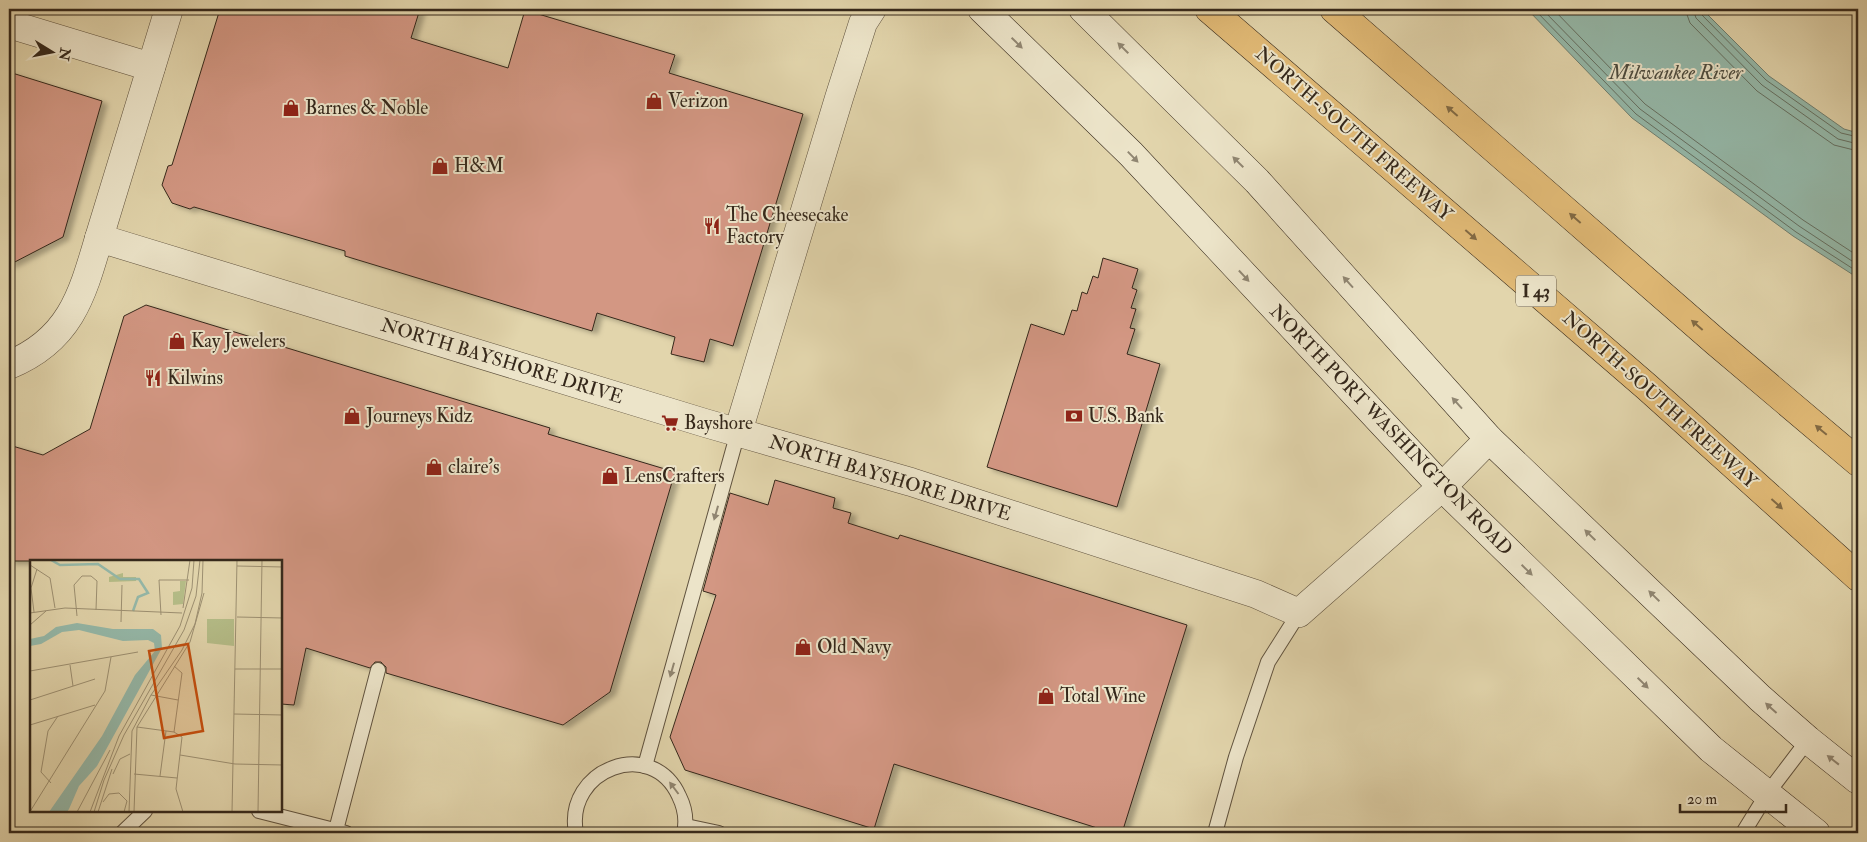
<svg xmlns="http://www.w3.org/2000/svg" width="1867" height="842" viewBox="0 0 1867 842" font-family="'IM FELL Double Pica',serif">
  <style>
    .water { fill: #95b9aa; stroke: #6f7f71 }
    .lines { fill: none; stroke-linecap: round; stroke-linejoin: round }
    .shore { stroke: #657062; stroke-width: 1 }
    .building { fill: #d39783; stroke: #35281b; filter: url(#shadow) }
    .service-casing { stroke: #60533f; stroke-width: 16 }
    .minor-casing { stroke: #60533f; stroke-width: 29 }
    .secondary-casing { stroke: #35281b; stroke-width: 29 }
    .motorway-casing { stroke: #35281b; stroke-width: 29 }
    .service { stroke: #ece4c9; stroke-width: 14 }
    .minor { stroke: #ece4c9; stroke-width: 28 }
    .secondary { stroke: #ece4c9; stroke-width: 28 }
    .motorway { stroke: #e1ba76; stroke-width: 28 }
    .oneway { fill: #908672 }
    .oneway2 { fill: #826a44 }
    .labels { text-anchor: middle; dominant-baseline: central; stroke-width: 4; stroke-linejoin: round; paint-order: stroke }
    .shield { fill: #ece4c9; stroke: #6c604f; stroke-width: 1 }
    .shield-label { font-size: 18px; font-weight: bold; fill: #35281b }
    .poi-label { font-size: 19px; fill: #35281b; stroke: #ece4c9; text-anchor: start }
    .street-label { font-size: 19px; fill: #35281b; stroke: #ece4c9 }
    .water-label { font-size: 20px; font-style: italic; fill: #4d4c3f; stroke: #ece4c9 }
    .inset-river { fill: none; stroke: #95b9aa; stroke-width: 2.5 }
    .inset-road { fill: none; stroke: #9d9072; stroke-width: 1 }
    .view { fill: #c44f0f; fill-opacity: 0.15; stroke: #c44f0f; stroke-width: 2.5 }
    .inset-edge { fill: none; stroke: #35281b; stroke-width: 2.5 }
  </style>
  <defs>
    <filter id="shadow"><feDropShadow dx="5.5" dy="3" stdDeviation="2.5" flood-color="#0004"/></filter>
  </defs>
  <rect width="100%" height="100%" fill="#e2d5ac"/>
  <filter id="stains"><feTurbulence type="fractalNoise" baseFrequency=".004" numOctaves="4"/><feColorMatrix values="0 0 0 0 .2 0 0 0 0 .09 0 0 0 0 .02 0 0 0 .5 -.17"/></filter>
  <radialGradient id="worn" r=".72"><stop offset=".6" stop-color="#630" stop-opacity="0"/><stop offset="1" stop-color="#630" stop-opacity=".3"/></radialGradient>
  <polygon class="water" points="1527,9 1702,9 1769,76 1844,129 1858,133 1858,278 1793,236 1632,118"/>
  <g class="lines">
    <g class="shore">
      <polyline points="1534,9 1636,114 1796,232 1858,272"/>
      <polyline points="1542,9 1640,109 1799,226 1858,265"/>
      <polyline points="1553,9 1645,104 1803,220 1858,256"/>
      <polyline points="1685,9 1690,23 1757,91 1834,145 1858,151"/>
      <polyline points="1693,9 1696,18 1762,85 1838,139 1858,144"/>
      <polyline points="1699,9 1701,14 1766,80 1841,133 1858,137"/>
    </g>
  </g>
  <g class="building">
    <polygon points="220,9 420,9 411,38 508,68 525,10 675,55 669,73 803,114 733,346 710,339 704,362 671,354 675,337 597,313 592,331 345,256 345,251 194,207 190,209 172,203 162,185 168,166 172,165"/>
    <polygon points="9,72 102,101 63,237 9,265"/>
    <polygon points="1103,258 1138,269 1132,288 1137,290 1131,308 1136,309 1130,328 1135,329 1127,354 1160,364 1117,507 987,467 1031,324 1064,335 1072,310 1077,311 1082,292 1087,294 1093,276 1098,278"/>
    <polygon points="146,305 550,428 548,434 675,472 610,692 563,725 386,673 386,667 381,662 375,662 370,668 306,648 294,705 281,704 281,561 9,561 9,445 43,455 90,429 124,316"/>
    <polygon points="775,480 835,498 833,508 851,513 848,523 898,539 900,535 1187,625 1122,833 1113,833 894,764 874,829 685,770 670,737 716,595 703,591 730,493 768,505"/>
  </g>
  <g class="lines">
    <g class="service-casing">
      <g id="service">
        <polyline points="645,766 738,432"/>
        <polyline points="259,811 346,833"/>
        <polyline points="686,826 719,833"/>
        <polyline points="336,830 378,670"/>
        <polyline points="122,833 145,811"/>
        <path d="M576 833C564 769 652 736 679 796 685 808 687 820 684 833"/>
        <polyline points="1215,833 1236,757 1268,662 1299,613"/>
        <polyline points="1743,833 1767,794 1808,740"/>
      </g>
    </g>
    <g class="minor-casing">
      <g id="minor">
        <polyline points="9,24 151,67"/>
        <polyline points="99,238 169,9"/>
        <path d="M9 365C70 340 82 296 99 238L705 423 911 482 1256 594 1299 613 1442 487 1489 439"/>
        <polyline points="738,432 839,98 863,23 872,9"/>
      </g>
    </g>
    <g class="secondary-casing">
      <g id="secondary">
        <polyline points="982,9 1131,154 1442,487 1711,749 1816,833"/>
        <polyline points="1083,9 1257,181 1489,439 1760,698 1808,740 1858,780"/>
      </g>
    </g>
    <g class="motorway-casing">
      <g id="motorway">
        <polyline points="1209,9 1647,387 1858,577"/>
        <polyline points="1334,9 1716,342 1858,462"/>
      </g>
    </g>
    <use href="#service" class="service"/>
    <use href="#minor" class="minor"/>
    <use href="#secondary" class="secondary"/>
    <use href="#motorway" class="motorway"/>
  </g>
  <defs><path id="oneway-solid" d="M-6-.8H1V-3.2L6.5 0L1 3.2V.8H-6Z" transform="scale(1.25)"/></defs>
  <g class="oneway">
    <use href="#oneway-solid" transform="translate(1017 43) rotate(44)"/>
    <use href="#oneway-solid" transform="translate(1123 48) rotate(-135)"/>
    <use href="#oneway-solid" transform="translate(1133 157) rotate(46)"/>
    <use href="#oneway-solid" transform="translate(1238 162) rotate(-135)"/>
    <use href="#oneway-solid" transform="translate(1244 276) rotate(47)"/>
    <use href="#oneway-solid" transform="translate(1348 282) rotate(-132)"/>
    <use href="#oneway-solid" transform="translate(1457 403) rotate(-132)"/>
    <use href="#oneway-solid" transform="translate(716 513) rotate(106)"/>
    <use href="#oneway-solid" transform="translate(1590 535) rotate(-136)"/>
    <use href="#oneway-solid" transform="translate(1527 570) rotate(44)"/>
    <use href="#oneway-solid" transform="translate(1654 596) rotate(-136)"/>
    <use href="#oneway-solid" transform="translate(672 670) rotate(106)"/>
    <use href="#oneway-solid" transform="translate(1643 683) rotate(44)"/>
    <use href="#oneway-solid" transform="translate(1771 708) rotate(-138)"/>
    <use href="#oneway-solid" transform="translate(1833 760) rotate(-142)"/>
    <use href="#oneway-solid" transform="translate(674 788) rotate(-127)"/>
  </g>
  <g class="oneway2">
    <use href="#oneway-solid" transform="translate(1452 111) rotate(-139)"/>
    <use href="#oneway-solid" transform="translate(1575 218) rotate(-139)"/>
    <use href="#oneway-solid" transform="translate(1471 235) rotate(41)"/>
    <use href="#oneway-solid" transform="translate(1697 325) rotate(-139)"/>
    <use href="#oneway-solid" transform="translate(1821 430) rotate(-140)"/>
    <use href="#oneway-solid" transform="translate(1777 504) rotate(42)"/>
  </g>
  <defs>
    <g id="shop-bare" transform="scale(1.35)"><path d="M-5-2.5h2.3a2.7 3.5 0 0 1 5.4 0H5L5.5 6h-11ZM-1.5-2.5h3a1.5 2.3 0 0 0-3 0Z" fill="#8f2418" stroke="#ece4c9" stroke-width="2.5" paint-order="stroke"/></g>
    <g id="restaurant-bare" transform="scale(1.35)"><path d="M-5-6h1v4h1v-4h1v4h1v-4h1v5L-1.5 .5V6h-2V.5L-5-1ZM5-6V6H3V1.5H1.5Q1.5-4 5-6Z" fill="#8f2418" stroke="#ece4c9" stroke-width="2.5" paint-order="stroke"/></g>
    <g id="bank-bare" transform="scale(1.35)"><path d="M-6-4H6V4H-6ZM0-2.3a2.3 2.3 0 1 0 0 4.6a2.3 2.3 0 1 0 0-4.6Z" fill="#8f2418" stroke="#ece4c9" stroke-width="2.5" paint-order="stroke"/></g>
    <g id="supermarket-bare" transform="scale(1.35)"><path d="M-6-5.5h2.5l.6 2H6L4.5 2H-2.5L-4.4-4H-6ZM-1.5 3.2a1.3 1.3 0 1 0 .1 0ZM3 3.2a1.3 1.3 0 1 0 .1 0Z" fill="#8f2418" stroke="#ece4c9" stroke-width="2.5" paint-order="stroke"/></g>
  </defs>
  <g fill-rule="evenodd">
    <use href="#shop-bare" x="654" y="101"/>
    <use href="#shop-bare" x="291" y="108"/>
    <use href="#shop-bare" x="440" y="166"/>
    <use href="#restaurant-bare" x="712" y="226"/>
    <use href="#shop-bare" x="177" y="341"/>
    <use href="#restaurant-bare" x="153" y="378"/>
    <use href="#shop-bare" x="352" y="416"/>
    <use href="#bank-bare" x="1074" y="416"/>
    <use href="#supermarket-bare" x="670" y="423"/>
    <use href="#shop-bare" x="434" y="467"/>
    <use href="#shop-bare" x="610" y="476"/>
    <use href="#shop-bare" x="803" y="647"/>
    <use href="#shop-bare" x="1046" y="696"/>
  </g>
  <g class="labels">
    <rect class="shield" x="1516" y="275.5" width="40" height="31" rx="4"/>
    <g class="shield-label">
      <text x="1536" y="291">I 43</text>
    </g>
    <g class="poi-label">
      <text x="668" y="101">Verizon</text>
      <text x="305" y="108">Barnes &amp; Noble</text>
      <text x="454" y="166">H&amp;M</text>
      <text x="726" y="215">The Cheesecake<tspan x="726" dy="22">Factory</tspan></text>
      <text x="191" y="341">Kay Jewelers</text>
      <text x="167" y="378">Kilwins</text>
      <text x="366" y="416">Journeys Kidz</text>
      <text x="1088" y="416">U.S. Bank</text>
      <text x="684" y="423">Bayshore</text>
      <text x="448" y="467">claire's</text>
      <text x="624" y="476">LensCrafters</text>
      <text x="817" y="647">Old Navy</text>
      <text x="1060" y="696">Total Wine</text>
    </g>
    <g class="street-label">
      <text transform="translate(1354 134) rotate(41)">NORTH-SOUTH FREEWAY</text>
      <text transform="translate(502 361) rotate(17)">NORTH BAYSHORE DRIVE</text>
      <text transform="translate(1660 400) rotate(42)">NORTH-SOUTH FREEWAY</text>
      <text transform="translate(1391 430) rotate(46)">NORTH PORT WASHINGTON ROAD</text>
      <text transform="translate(890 478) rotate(17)">NORTH BAYSHORE DRIVE</text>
    </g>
    <g class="water-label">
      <text x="1676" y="72">Milwaukee River</text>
    </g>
  </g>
  <g transform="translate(30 560)">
    <rect width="252" height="252" fill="#e2d5ac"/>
    <path d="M93 13V17H106V21L79 22V17ZM150 21H156L153 44 143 45V32L150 31ZM177 59H204V86L177 83Z" fill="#b5bd88"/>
    <path d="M47 63 83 69H123L131 75 132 88 67 206 49 226 39 249 37 252H19L72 176 105 115 125 91 124 83 118 80 93 81 49 70 32 72 11 84 0 86V79L14 76 26 67Z" fill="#95b9aa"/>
    <path class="inset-river" d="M21 0 30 5 68 4 90 19H109L118 33 108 37 103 51"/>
    <path class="inset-road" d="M0 5 20 18 25 48M207 6 253 7M153 48 160 0M4 52 1 28 7 9M0 53 35 48 152 53M131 55 129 20H159M47 56 44 25 52 16H61L67 21 66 50M207 57 253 58M91 62 92 25M0 65 16 51M40 105 43 126M144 106 152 113 144 172 152 177 146 229 153 252M205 109H253M0 111 108 92M121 135 148 140M0 140 65 119M204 154 253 155M0 165 65 145M107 167 144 172M150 195 205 204 253 205M83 214 90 199 100 194M104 214 147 218M130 216 136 171M21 223 11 212 18 171 28 156M73 242 79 234 89 233 97 241 94 252M1 250 75 131 81 97M47 252 80 190M60 252 89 176 150 66 162 28 164 0M64 252 74 220 94 175 154 70 166 36 170 0M68 252 82 209M99 252 102 171 121 135 152 90 165 64 172 33 173 0M104 252 107 167 160 82 174 33M202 252 207 0M228 252 232 0"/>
    <path class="view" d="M158 84 173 171 134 178 119 91Z"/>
    <rect width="252" height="252" class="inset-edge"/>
  </g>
  <rect width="1867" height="842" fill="none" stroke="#e2d5ac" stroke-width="30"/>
  <rect x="10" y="10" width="1847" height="822" fill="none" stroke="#35281b" stroke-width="2.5"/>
  <rect x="15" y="15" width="1837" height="812" fill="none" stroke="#35281b"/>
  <g transform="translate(52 52) rotate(100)" stroke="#ece4c9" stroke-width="4" paint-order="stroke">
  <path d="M0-4L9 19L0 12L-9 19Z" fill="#35281b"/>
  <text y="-8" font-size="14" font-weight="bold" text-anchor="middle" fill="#35281b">N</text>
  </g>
  <path d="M1680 804v8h106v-8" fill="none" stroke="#35281b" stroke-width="2.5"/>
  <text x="1687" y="804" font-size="15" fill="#35281b" stroke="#ece4c9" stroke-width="4" paint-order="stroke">20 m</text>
  <rect width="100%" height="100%" filter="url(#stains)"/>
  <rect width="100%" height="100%" fill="url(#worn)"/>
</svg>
